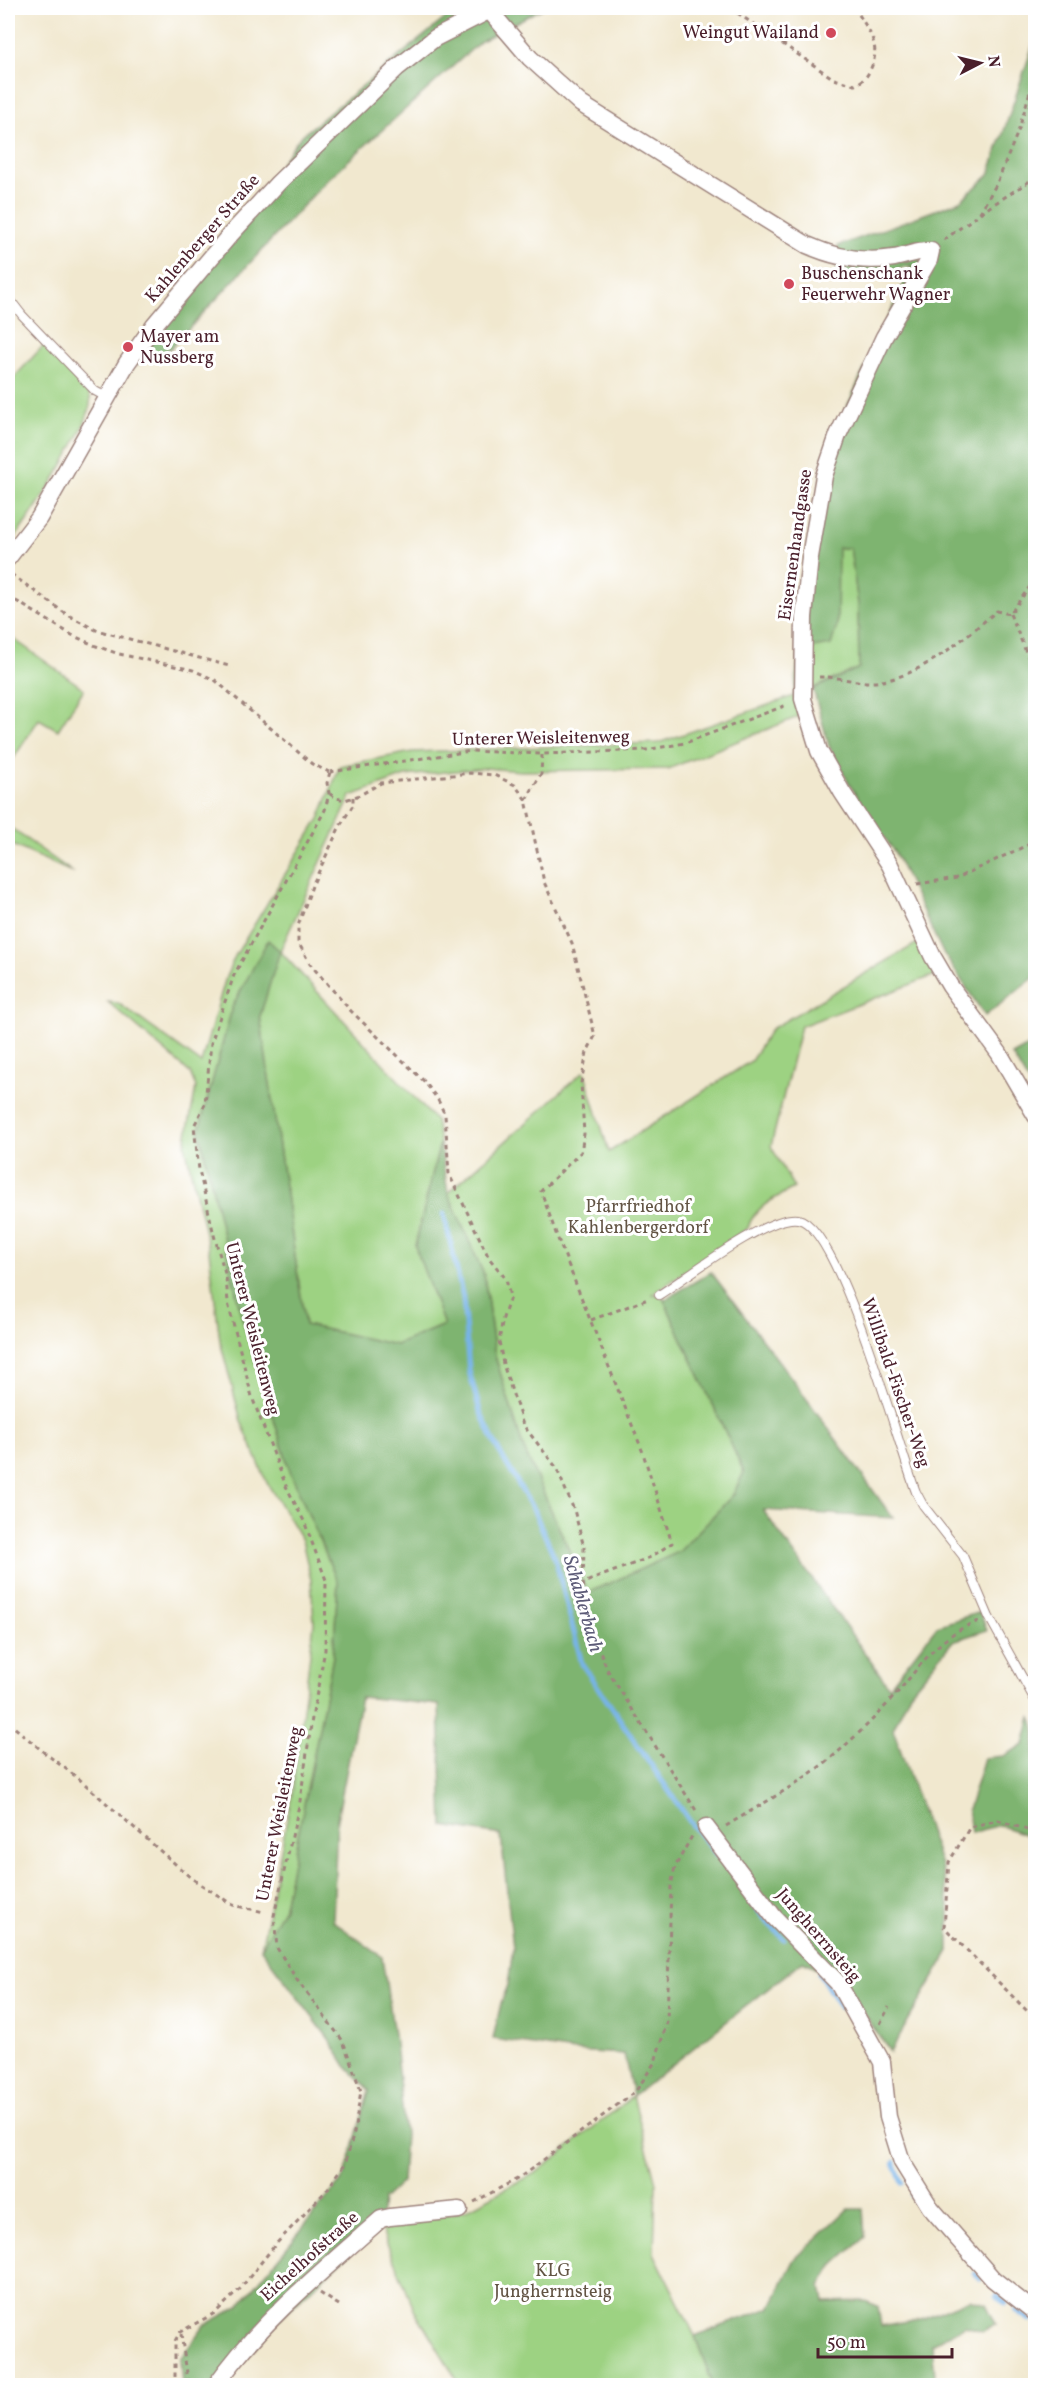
<svg xmlns="http://www.w3.org/2000/svg" width="1043" height="2393" viewBox="0 0 1043 2393" font-family="Vollkorn,serif">
  <style>
    .green { fill: #9dd282; stroke: #747856; stroke-width: 1.5 }
    .forest { fill: #7eb470; stroke: #646a4e; stroke-width: 1.5 }
    .lines { fill: none; stroke-linecap: round; stroke-linejoin: round }
    .stream { stroke: #77b4e9; stroke-width: 5 }
    .service-casing { stroke: #9e847d; stroke-width: 10 }
    .minor-casing { stroke: #9e847d; stroke-width: 19 }
    .path { stroke: #9e847d; stroke-width: 3; stroke-dasharray: 4.5 4.5; stroke-linecap: butt }
    .service { stroke: #fff; stroke-width: 8 }
    .minor { stroke: #fff; stroke-width: 16 }
    .poi-dot { fill: #d1495b; stroke: #fff; stroke-width: 2 }
    .labels { text-anchor: middle; dominant-baseline: central; stroke-width: 6; stroke-linejoin: round; paint-order: stroke }
    .poi-label { font-size: 18px; fill: #4a1f2b; stroke: #fff; text-anchor: start }
    .street-label { font-size: 18px; fill: #4a1f2b; stroke: #fff }
    .park-label { font-size: 18px; fill: #635545; stroke: #fff }
    .water-label { font-size: 20px; font-style: italic; fill: #5c5b77; stroke: #fff }
  </style>
  <rect width="100%" height="100%" fill="#fff"/>
  <filter id="ink" filterUnits="userSpaceOnUse"><feTurbulence type="fractalNoise" baseFrequency=".0167" numOctaves="2"/><feDisplacementMap in="SourceGraphic" scale="12" xChannelSelector="R" yChannelSelector="G"/><feConvolveMatrix kernelMatrix="1 2 1 2 8 2 1 2 1" color-interpolation-filters="sRGB"/></filter>
  <filter id="wash" filterUnits="userSpaceOnUse"><feTurbulence type="fractalNoise" baseFrequency=".008" numOctaves="4" result="noise"/><feDisplacementMap in="SourceGraphic" scale="24" xChannelSelector="R" yChannelSelector="G"/><feGaussianBlur stdDeviation="1.35" result="paint"/><feColorMatrix in="noise" values="0 0 0 0 0 0 0 0 0 0 0 0 0 0 0 0 0 1.4 0 .05"/><feComposite in="paint" operator="in"/></filter>
  <g filter="url(#wash)">
    <rect width="100%" height="100%" fill="#f1e8cf"/>
    <g class="green">
      <path d="M44 345C56 357 85 380 90 396 97 421 26 524 8 547V384Z"/>
      <polygon points="838,548 851,548 858,604 859,668 795,696 798,717 668,769 521,771 486,768 405,776 351,796 280,951 436,1121 440,1143 415,1246 444,1325 396,1345 305,1325 260,1016 279,952 233,1005 199,1130 241,1314 290,1471 338,1583 333,1657 284,1907 261,1949 292,1795 314,1623 311,1580 302,1540 267,1483 241,1421 220,1341 209,1251 185,1145 196,1087 190,1073 108,1002 118,1003 201,1063 226,977 235,956 319,819 340,766 412,752 658,743 794,696 799,650"/>
      <polygon points="8,635 84,689 58,730 39,719 8,767"/>
      <polygon points="8,826 74,873 8,843"/>
      <path d="M919 942 938 974 801 1026 771 1146 794 1188C776 1197 753 1208 748 1228L653 1294 659 1295 664 1300 744 1472 733 1495 679 1552 588 1593 523 1447 495 1356 484 1275 448 1193 584 1071 609 1152 751 1061 771 1029Z"/>
      <polygon points="633,2096 656,2183 654,2253 695,2336 713,2385 460,2385 415,2311 380,2226 464,2211 537,2172"/>
    </g>
    <g class="forest">
      <polygon points="458,8 543,8 481,41 328,179 171,348 136,365 300,137"/>
      <polygon points="1035,39 1035,977 985,1016 942,951 895,853 851,787 829,746 813,689 859,668 858,604 850,548 838,548 837,626 831,645 799,650 824,457 912,265 867,278 837,271 838,246 960,201 989,175"/>
      <polygon points="268,940 280,951 260,1016 305,1325 396,1345 444,1325 415,1246 440,1143 448,1193 484,1275 495,1356 523,1447 588,1593 679,1552 733,1495 744,1472 664,1300 711,1272 796,1384 893,1518 763,1510 889,1687 937,1626 980,1612 987,1630 953,1641 910,1693 893,1729 941,1865 949,1906 949,1951 890,2052 843,1982 803,1961 633,2096 624,2054 574,2051 493,2039 501,2003 508,1985 513,1948 501,1835 443,1826 439,1705 361,1697 337,1819 333,1921 382,1957 394,2034 405,2134 402,2182 383,2200 380,2226 282,2316 224,2385 182,2385 180,2359 205,2325 239,2306 345,2176 369,2090 346,2066 329,2039 261,1949 284,1907 333,1657 338,1583 290,1471 241,1314 199,1130 233,1005"/>
      <polygon points="1035,1042 1035,1094 1012,1055"/>
      <path d="M1031 1717C1042 1736 1029 1757 1036 1770L1035 1838 999 1825 971 1833 968 1810 984 1758 1003 1756 1024 1745Z"/>
      <polygon points="848,2209 863,2209 865,2237 833,2266 821,2286 824,2302 865,2301 878,2306 881,2326 924,2318 970,2299 986,2304 996,2324 983,2331 965,2326 932,2344 935,2375 921,2385 713,2385 695,2336 770,2308 795,2259"/>
    </g>
    <g class="lines">
      <g class="stream">
        <polyline points="444,1214 463,1298 469,1371 480,1411 495,1444 534,1511 555,1558 582,1664 693,1826 717,1855"/>
        <polyline points="752,1901 765,1920 784,1939"/>
        <polyline points="819,1973 840,2007"/>
        <polyline points="894,2162 902,2183"/>
        <polyline points="912,2195 920,2205"/>
        <polyline points="975,2274 979,2279"/>
        <polyline points="997,2296 1006,2303"/>
        <polyline points="1016,2311 1030,2320"/>
      </g>
    </g>
  </g>
  <g filter="url(#ink)">
    <g class="lines">
      <g class="service-casing">
        <g id="service">
          <polyline points="8,297 22,315 95,391 106,397"/>
          <path d="M659 1295C687 1277 768 1214 798 1219 840 1226 899 1449 916 1492L923 1505 963 1556 989 1617 1036 1702"/>
        </g>
      </g>
      <g class="minor-casing">
        <g id="minor">
          <path d="M489 10 530 58 581 104 807 245C836 258 863 263 894 258 907 256 917 250 931 251L929 260 884 337 838 435 824 476 810 557 804 617 803 699 819 751 842 792 890 865 933 957 950 986 999 1053 1036 1116"/>
          <polyline points="8,558 39,518 127,363 154,325 230,235 278,183 397,68 435,38 494,8"/>
          <polyline points="706,1827 774,1917 838,1983 882,2062 888,2117 902,2162 930,2207 993,2279 1036,2313"/>
          <path d="M215 2386C262 2320 321 2272 381 2219L390 2217 459 2210"/>
        </g>
      </g>
      <g class="path">
        <path d="M730 8 834 79 855 85C864 80 867 77 871 68 882 44 867 29 855 8"/>
        <polyline points="980,213 1036,177"/>
        <polyline points="944,240 979,214 997,183 1019,129 1036,71"/>
        <polyline points="11,574 66,614 96,630 229,666"/>
        <polyline points="8,596 72,635 96,646 119,654 193,670 215,680 312,764 329,772"/>
        <polyline points="1010,614 1029,659"/>
        <path d="M819 677C837 676 856 683 874 682 921 678 962 639 997 611L1010 614 1036 578"/>
        <polyline points="330,772 471,751 542,754 646,750 685,743 787,705"/>
        <polyline points="330,794 336,798 345,800 360,795 381,783 471,773 494,775 515,785 526,800 544,882 572,943 595,1036 587,1052 581,1083 584,1134 581,1152 541,1191 558,1239 642,1450 672,1543 651,1557 583,1583"/>
        <polyline points="353,797 353,805 340,826 312,886 298,926 298,942 310,964 351,1011 425,1082 438,1100 445,1115 449,1174 489,1258 506,1279 510,1297 503,1318 499,1341 503,1364 523,1425 556,1467 574,1510 584,1547 583,1583 591,1629 608,1671 697,1812"/>
        <polyline points="526,800 541,774 542,755"/>
        <polyline points="917,884 957,878 1036,841"/>
        <polyline points="591,1320 648,1299"/>
        <polyline points="8,1722 46,1754 78,1778 191,1878 233,1905 264,1912"/>
        <polyline points="1036,1778 1030,1781 1028,1790 1036,1797"/>
        <path d="M726 1826C768 1800 814 1776 850 1741 867 1726 883 1709 898 1692 923 1662 941 1634 979 1621"/>
        <polyline points="1036,1833 998,1820 970,1827 949,1862 944,1927 1036,2020"/>
        <polyline points="880,2024 889,2007"/>
        <polyline points="474,2202 519,2178 636,2091 655,2062 667,2022 671,1886 675,1867 692,1836"/>
        <polyline points="320,2293 342,2307"/>
        <polyline points="181,2334 189,2386"/>
        <polyline points="175,2386 175,2341 180,2332 215,2313 240,2289 275,2245 327,2190 345,2164 354,2133 361,2091 343,2041 297,1980 277,1948 274,1916 300,1801 312,1718 325,1650 326,1580 304,1521 286,1486 252,1397 228,1303 226,1277 214,1235 199,1170 194,1126 205,1104 211,1043 234,975 325,810 329,793 327,783 330,772"/>
      </g>
      <use href="#service" class="service"/>
      <use href="#minor" class="minor"/>
    </g>
  </g>
  <g class="poi-dot">
    <circle cx="831" cy="33" r="6"/>
    <circle cx="789" cy="284" r="6"/>
    <circle cx="128" cy="347" r="6"/>
  </g>
  <g class="labels">
    <g class="poi-label">
      <text x="819" y="33" text-anchor="end">Weingut Wailand</text>
      <text x="801" y="274">Buschenschank<tspan x="801" dy="21">Feuerwehr Wagner</tspan></text>
      <text x="140" y="337">Mayer am<tspan x="140" dy="21">Nussberg</tspan></text>
    </g>
    <g class="street-label">
      <text transform="translate(203 239) rotate(-49)">Kahlenberger Straße</text>
      <text transform="translate(796 545) rotate(-82)">Eisernenhandgasse</text>
      <text transform="translate(541 739) rotate(-1)">Unterer Weisleitenweg</text>
      <text transform="translate(252 1329) rotate(76)">Unterer Weisleitenweg</text>
      <text transform="translate(895 1383) rotate(71)">Willibald-Fischer-Weg</text>
      <text transform="translate(280 1814) rotate(-79)">Unterer Weisleitenweg</text>
      <text transform="translate(818 1936) rotate(49)">Jungherrnsteig</text>
      <text transform="translate(310 2257) rotate(-42)">Eichelhofstraße</text>
    </g>
    <g class="park-label">
      <text x="638" y="1207">Pfarrfriedhof<tspan x="638" dy="21">Kahlenbergerdorf</tspan></text>
      <text x="553" y="2271">KLG<tspan x="553" dy="21">Jungherrnsteig</tspan></text>
    </g>
    <g class="water-label">
      <text transform="translate(582 1604) rotate(74)">Schablerbach</text>
    </g>
  </g>
  <rect width="1043" height="2393" fill="none" stroke="#fff" stroke-width="30"/>
  <g transform="translate(980 63) rotate(83)" stroke="#ffffff" stroke-width="4.5" paint-order="stroke">
  <path d="M0-4.5L10 22L0 15L-10 22Z" fill="#4a1f2b"/>
  <text y="-9" font-size="16" font-weight="bold" text-anchor="middle" fill="#4a1f2b">N</text>
  </g>
  <path d="M818 2348v9h134v-9" fill="none" stroke="#4a1f2b" stroke-width="3"/>
  <text x="827" y="2348" font-size="18" fill="#4a1f2b" stroke="#ffffff" stroke-width="4.5" paint-order="stroke">50 m</text>
</svg>
